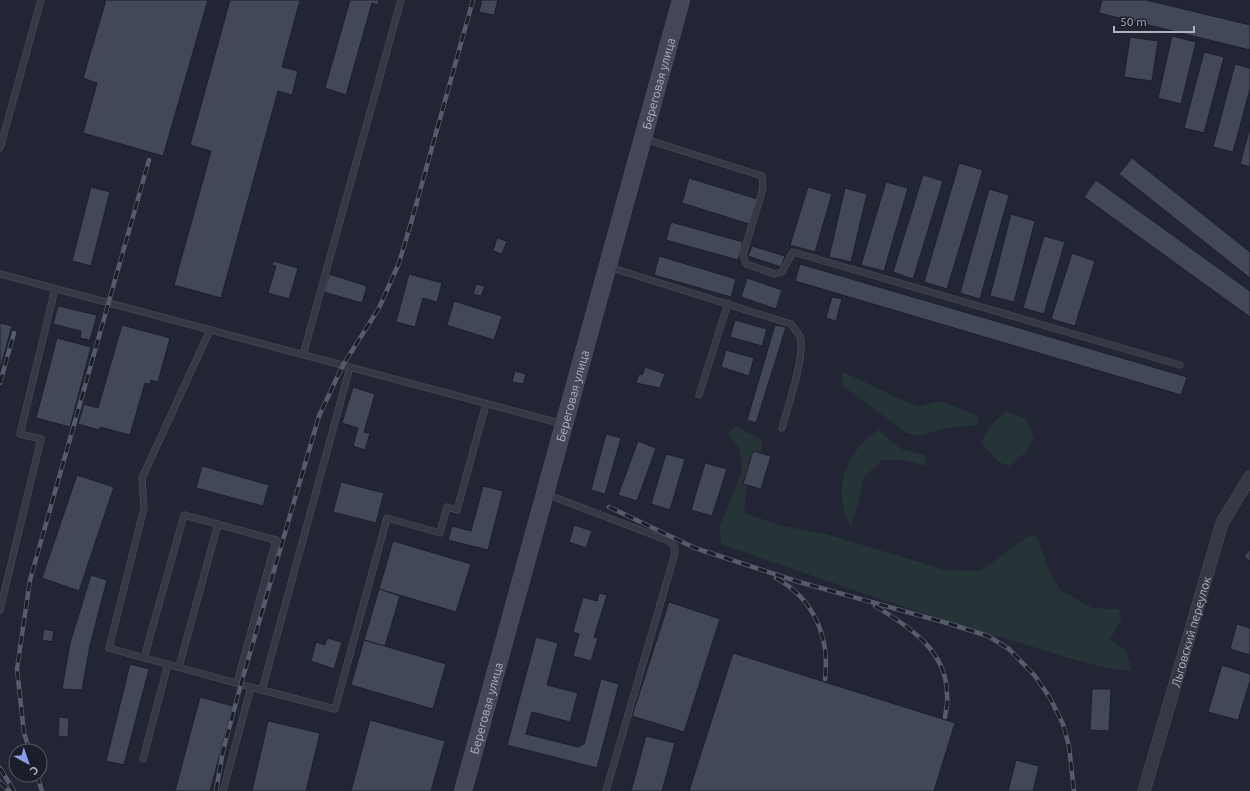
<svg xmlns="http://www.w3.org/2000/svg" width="1250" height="791" viewBox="0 0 1250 791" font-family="Ubuntu,sans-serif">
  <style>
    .green { fill: #263438 }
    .building { fill: #434859; stroke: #1c202b }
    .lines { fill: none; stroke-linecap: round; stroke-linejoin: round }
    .lane-casing { stroke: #4f5360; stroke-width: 7 }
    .street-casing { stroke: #4f5360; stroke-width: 13 }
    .secondary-casing { stroke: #4f5360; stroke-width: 18 }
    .lane { stroke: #353845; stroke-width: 6 }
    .street { stroke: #353845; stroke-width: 12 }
    .secondary { stroke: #434757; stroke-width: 17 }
    .rail-casing { stroke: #575b6c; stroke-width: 4.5 }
    .rail { stroke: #1a1e29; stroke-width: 3; stroke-dasharray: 9; stroke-linecap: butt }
    .labels { text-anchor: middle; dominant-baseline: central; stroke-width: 4; stroke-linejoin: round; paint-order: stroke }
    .street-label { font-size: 12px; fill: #afb3c2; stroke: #1a1e29 }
  </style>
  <rect width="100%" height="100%" fill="#222634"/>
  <g class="green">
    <polygon points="843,372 917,407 940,401 979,416 977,425 946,428 918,436 906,433 843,386"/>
    <polygon points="1006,411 1026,419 1034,438 1025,453 1009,466 999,462 981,443 989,428"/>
    <path d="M735 426 762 440 761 452 748 476 744 513 782 526 826 534 945 570 980 571 1032 534 1038 539 1049 571 1060 590 1092 608 1119 609 1121 620 1110 639 1126 651 1132 671C1096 669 1052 652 1017 642 917 613 819 578 721 544L720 526 742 471 740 449 728 434Z"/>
    <path d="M878 430 901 449 925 455V466L904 460H882L863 478 859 501 851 527C836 500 840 471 859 447 864 441 872 435 878 430Z"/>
  </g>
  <g class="building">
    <polygon points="106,0 208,0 163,156 83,133 97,83 83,78"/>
    <polygon points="230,0 300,0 282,67 298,71 292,95 278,91 221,298 174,285 211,151 190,145"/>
    <polygon points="350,0 379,0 378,5 372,3 346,95 325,88"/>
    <polygon points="482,0 498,0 494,15 479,12"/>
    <polygon points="1102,0 1146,0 1250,25 1250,50 1099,13"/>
    <polygon points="1172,36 1196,42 1181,104 1158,98"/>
    <polygon points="1130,37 1158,41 1152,81 1124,77"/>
    <polygon points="1204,52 1224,57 1204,133 1184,128"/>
    <polygon points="1235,64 1250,68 1250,89 1233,152 1213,147"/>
    <polygon points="1250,127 1250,167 1240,164"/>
    <polygon points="1132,158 1250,252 1250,278 1119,174"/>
    <polygon points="959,163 983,170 947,289 924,282"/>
    <polygon points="923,175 943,181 913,279 893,272"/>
    <polygon points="689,178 757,199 749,224 682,203"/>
    <polygon points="1096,180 1250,291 1250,317 1084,197"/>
    <polygon points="886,182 908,188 884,271 861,265"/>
    <polygon points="91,187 110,192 91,266 72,261"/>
    <polygon points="808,187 832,194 815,252 790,245"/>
    <polygon points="845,188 867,194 851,262 829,257"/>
    <polygon points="989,189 1009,195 980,299 960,293"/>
    <polygon points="1011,214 1035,221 1014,302 990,296"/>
    <polygon points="671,222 743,242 738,260 666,240"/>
    <polygon points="1044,236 1065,242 1044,314 1023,308"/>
    <polygon points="497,238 507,241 502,254 493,251"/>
    <polygon points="752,246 785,256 781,267 748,256"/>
    <polygon points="1072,253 1095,261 1075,326 1051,319"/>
    <polygon points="659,256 736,279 731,297 654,275"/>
    <polygon points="273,261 298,268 289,299 268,293 276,266 272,265"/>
    <polygon points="800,264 1187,377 1181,395 795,281"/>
    <polygon points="329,274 367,286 362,303 324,292"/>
    <polygon points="409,274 442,283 437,302 423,298 415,327 396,322"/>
    <polygon points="747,278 782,290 776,309 741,297"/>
    <polygon points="476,284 485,286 481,296 473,294"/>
    <polygon points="832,297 842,299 836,321 826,318"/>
    <polygon points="454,301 502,316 494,340 447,325"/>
    <polygon points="58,306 97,315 90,340 80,338 81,331 53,324"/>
    <polygon points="735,320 767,329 762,346 730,337"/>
    <polygon points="0,323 12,326 0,369"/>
    <polygon points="122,325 170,338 158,382 151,380 150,384 145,383 130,435 100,427 99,430 78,424 84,404 98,408"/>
    <polygon points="775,325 786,327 756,423 747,420"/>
    <polygon points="57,338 91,347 70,427 36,418"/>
    <polygon points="726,350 754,358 749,376 721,367"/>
    <polygon points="645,367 665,374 660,388 636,383 639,374 642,375"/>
    <polygon points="515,371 526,374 523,384 512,382"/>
    <polygon points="353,387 375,394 364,432 370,433 365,450 353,446 358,428 342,423"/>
    <polygon points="606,434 621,438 605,494 591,490"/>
    <polygon points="638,441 656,448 637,501 618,495"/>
    <polygon points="753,451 771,456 761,489 743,484"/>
    <polygon points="666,454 685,459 670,510 651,504"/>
    <polygon points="705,463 727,469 712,516 691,510"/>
    <polygon points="202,466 269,485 263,506 196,488"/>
    <polygon points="77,475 114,487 79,591 42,578"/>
    <polygon points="341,482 384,493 376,523 333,512"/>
    <polygon points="483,486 503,491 488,550 448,540 452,526 471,531"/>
    <polygon points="574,525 592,531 586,548 569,542"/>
    <polygon points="393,541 471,564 456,612 379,589"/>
    <polygon points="1250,549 1250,561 1244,557"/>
    <polygon points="91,575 107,580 90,645 82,690 62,689 70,643"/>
    <polygon points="379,589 400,596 385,646 364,640"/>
    <polygon points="599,593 607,595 594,637 598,638 591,661 573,656 579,634 573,632 583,597 597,601"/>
    <polygon points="669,602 720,619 684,732 632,716"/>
    <polygon points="1237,624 1250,628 1250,655 1230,649"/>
    <polygon points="44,629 54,631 52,642 42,640"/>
    <polygon points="536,637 558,643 547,685 578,693 570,722 532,712 526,734 578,747 584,744 601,679 619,684 597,768 507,745"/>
    <polygon points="327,638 342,642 334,669 311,661 316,642 325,645"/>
    <polygon points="364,640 446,664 433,709 351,685"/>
    <polygon points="733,653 955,723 934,791 689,791"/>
    <polygon points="130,664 149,669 124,765 106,761"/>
    <polygon points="1222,665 1250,674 1250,681 1238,720 1208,712"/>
    <polygon points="1092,689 1111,689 1109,731 1090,730"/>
    <polygon points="200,697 233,706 210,791 175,791"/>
    <polygon points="59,717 69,718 68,737 58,736"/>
    <polygon points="370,720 445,741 431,791 351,791"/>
    <polygon points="268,721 320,733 306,791 252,791"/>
    <polygon points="646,736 675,743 662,791 631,791"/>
    <polygon points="1016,760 1039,766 1033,791 1008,791"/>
  </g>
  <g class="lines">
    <g class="lane-casing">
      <g id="lane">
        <polyline points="645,139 762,176 763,188 743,255 746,264 775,274 782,272 793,252 1180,365"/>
        <polyline points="0,148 41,0"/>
        <path d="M609 267 791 324C794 328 798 332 800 337 806 354 787 409 782 428"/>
        <polyline points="0,274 563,424"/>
        <polyline points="210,330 142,478 144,508 109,648 251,687 262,690 350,367"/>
        <polyline points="303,355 401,0"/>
        <polyline points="699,395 728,303"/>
        <polyline points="546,494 669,541 675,547 675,553 606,791"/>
        <polyline points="0,610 41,439 20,434 55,289"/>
        <polyline points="144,658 184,515 276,540 237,683"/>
        <polyline points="179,667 218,524"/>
        <polyline points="262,690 335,709 387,518 440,533 447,507 457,510 486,404"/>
        <polyline points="143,759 168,664"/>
        <polyline points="223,791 251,687"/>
      </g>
    </g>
    <g class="street-casing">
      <g id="street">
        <path id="s1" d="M1144 791 1222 523 1250 477"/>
      </g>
    </g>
    <g class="secondary-casing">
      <g id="secondary">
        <path id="s2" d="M463 791 681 0"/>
      </g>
    </g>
    <use href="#lane" class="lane"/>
    <use href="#street" class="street"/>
    <use href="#secondary" class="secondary"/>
    <g class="rail-casing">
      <g id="rail">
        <polyline points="0,383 14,333"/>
        <polyline points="609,507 695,548 799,582 947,623 988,636 1009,649 1035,676 1050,698 1063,724 1069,746 1074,791"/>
        <path d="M776 578C814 599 830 637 825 679"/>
        <path d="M875 606C909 627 947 650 947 695 948 702 946 710 945 717"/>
        <polyline points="30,751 24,733 17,669 30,580 149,160"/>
        <polyline points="0,768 14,791"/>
        <polyline points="37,775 42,791"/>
        <polyline points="0,782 9,791"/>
        <polyline points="216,791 223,751 241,684 319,416 343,365 379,308 399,263 413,216 473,0"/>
      </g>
    </g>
    <use href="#rail" class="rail"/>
  </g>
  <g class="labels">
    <g class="street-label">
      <text stroke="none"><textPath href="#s2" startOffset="734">Береговая улица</textPath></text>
      <text stroke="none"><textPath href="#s2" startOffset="410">Береговая улица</textPath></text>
      <text stroke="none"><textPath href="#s1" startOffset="166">Льговский переулок</textPath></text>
      <text stroke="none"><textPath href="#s2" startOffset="86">Береговая улица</textPath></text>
    </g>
  </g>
  <g transform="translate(28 763) rotate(140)"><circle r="19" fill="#1a1e29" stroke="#565a66"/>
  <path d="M0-3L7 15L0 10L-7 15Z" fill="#8a9dec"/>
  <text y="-6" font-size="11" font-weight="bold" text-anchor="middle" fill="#afb3c2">С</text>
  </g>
  <path d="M1114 26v6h80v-6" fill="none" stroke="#afb3c2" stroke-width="2"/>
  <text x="1120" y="26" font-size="12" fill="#afb3c2" stroke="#1a1e29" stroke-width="3" paint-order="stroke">50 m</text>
</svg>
